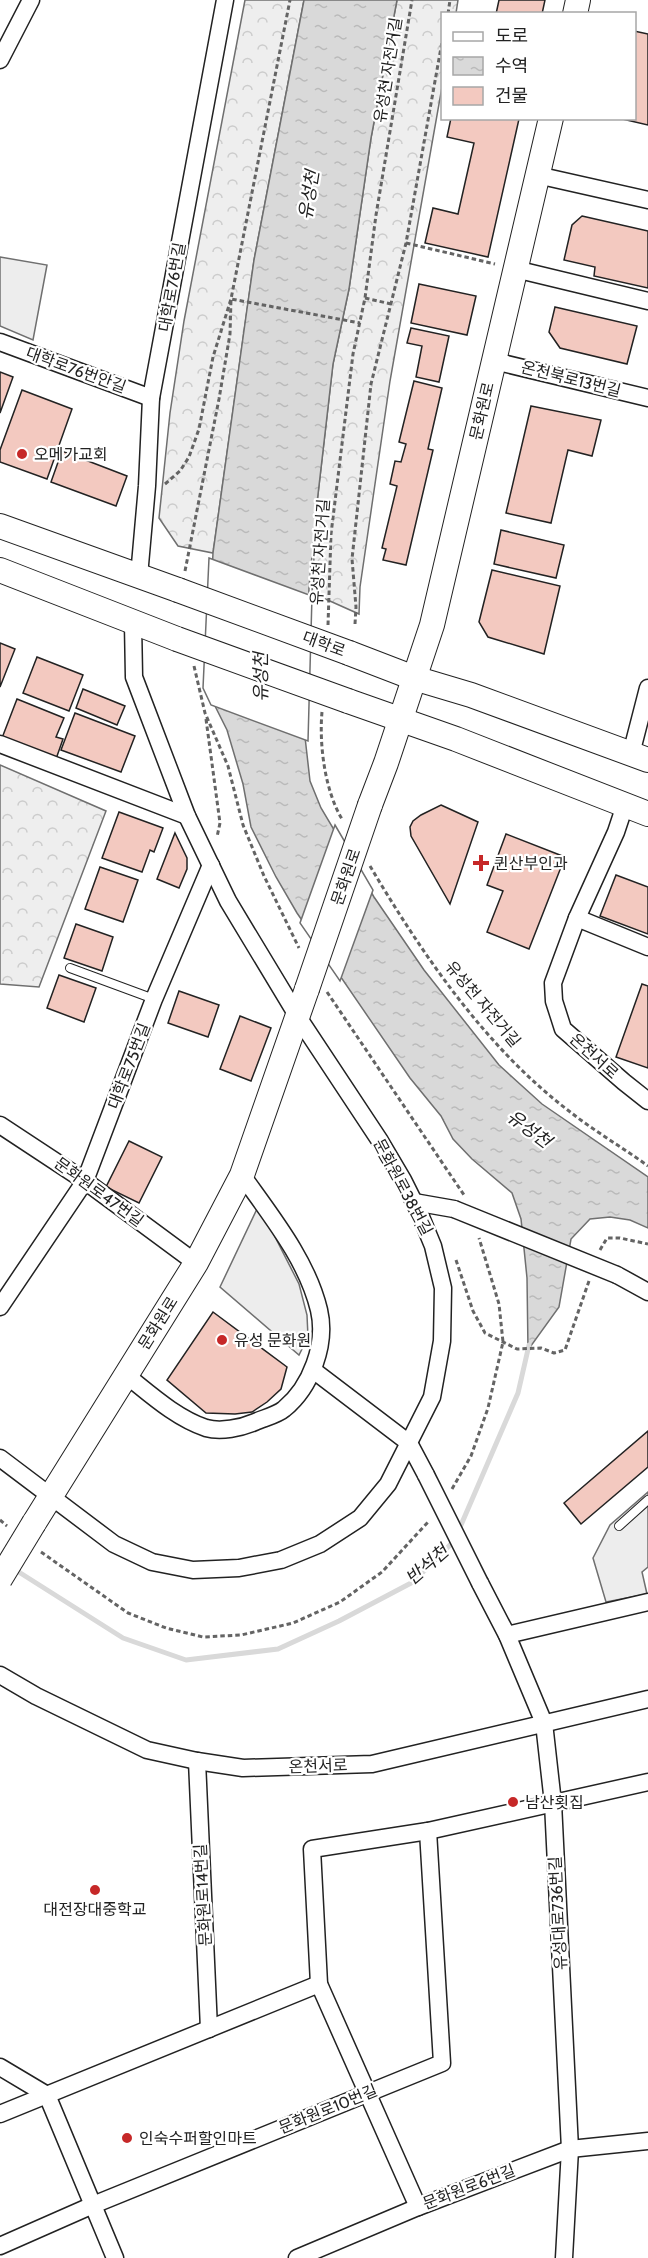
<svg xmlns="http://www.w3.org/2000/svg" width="648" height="2258" viewBox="0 0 648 2258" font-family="Cabin,'Noto Sans KR',sans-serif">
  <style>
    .forest { fill: url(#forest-crowns); stroke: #6f6f6f; stroke-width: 1.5 }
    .parking { fill: #ededed; stroke: #6f6f6f; stroke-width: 1.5 }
    .water { fill: url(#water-ripples); stroke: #6f6f6f; stroke-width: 1.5 }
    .pier { fill: #fff; stroke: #6f6f6f; stroke-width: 1.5 }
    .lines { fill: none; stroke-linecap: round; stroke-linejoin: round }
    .stream { stroke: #d9d9d9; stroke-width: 5 }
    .building { fill: #f3c9c0; stroke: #222; stroke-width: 1.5 }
    .lane-casing { stroke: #222; stroke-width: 10 }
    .street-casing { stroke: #222; stroke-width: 19 }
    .secondary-casing { stroke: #222; stroke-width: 26 }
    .path { stroke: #646464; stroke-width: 3; stroke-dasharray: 4.5 3; stroke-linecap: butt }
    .lane { stroke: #fff; stroke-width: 8 }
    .street { stroke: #fff; stroke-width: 16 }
    .secondary { stroke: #fff; stroke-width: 24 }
    .street-bridge-casing { stroke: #222; stroke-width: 19; stroke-linecap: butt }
    .secondary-bridge-casing { stroke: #222; stroke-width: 26; stroke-linecap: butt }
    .street-bridge { stroke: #fff; stroke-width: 16 }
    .secondary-bridge { stroke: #fff; stroke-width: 24 }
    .poi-dot { fill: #c62828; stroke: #fff; stroke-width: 2 }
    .labels { text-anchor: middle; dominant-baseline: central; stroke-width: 4.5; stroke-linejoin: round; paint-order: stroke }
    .street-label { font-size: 16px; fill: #222; stroke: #fff }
    .poi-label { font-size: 16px; fill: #222; stroke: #fff; text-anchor: start }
    .water-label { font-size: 18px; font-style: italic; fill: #222; stroke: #fff }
  </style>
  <defs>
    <pattern id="forest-crowns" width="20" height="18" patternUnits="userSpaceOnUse" patternTransform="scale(1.5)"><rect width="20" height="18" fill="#eee"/><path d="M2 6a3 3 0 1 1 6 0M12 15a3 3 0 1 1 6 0" fill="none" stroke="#ccc"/></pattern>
    <pattern id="water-ripples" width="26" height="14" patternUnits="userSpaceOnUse" patternTransform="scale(1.5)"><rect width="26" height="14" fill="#d9d9d9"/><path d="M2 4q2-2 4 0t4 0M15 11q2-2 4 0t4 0" fill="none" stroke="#bababa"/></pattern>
  </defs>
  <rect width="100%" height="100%" fill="#fff"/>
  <g class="forest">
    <polygon points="245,0 304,0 254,260 213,553 178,546 159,518 170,413 184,321"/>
    <polygon points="397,0 458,0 456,13 442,14 442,87 390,381 360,587 359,614 312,593 317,503 333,364 349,289 371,138"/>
    <polygon points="0,765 106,811 39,987 0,984"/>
  </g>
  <g class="parking">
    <polygon points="0,257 47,265 33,340 0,326"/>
    <polygon points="257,1209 270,1227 299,1284 307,1315 308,1337 299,1355 220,1287"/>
    <polygon points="648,1492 648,1567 642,1572 647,1594 606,1602 593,1558 610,1525"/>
  </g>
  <polygon class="water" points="304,0 397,0 371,138 349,289 333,364 317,503 309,587 305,737 310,781 321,808 374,897 424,970 499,1065 542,1104 648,1177 648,1228 630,1220 610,1217 590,1219 571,1239 559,1307 528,1350 527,1278 521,1219 512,1193 472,1159 453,1139 441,1116 410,1078 297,913 276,877 251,827 243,784 227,730 206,688 213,553 247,309 254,260"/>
  <g class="pier">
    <polygon points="209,558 312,596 308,741 211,705 203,688"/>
    <polygon points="335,825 373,890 340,981 300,923"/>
  </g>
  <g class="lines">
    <g class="stream">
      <polyline points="458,1532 518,1393 529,1345"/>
      <polyline points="14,1569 123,1638 186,1660 278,1649 339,1621 413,1582 454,1541"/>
    </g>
  </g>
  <g class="building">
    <polygon points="499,0 545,0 542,14 496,14"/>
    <polygon points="634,31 648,34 648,125 618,118 634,118"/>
    <polygon points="451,118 519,119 488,257 425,243 433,208 458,214 474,143 447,137"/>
    <polygon points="582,216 648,231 648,288 594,276 595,267 564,260 572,225"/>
    <polygon points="419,284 476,296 467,335 411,323"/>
    <polygon points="555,307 637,326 627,364 560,348 549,332"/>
    <polygon points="411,328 449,336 439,382 416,377 422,346 407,343"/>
    <polygon points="0,372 13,377 0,413"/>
    <polygon points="414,381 442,388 428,449 433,450 406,565 383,560 386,549 382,548 397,486 390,484 395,461 401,462 406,444 399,442"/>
    <polygon points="22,390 72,409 47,479 0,462 0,450"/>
    <polygon points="531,406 601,420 592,456 568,450 551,523 506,513"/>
    <polygon points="62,451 127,476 116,506 51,482"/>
    <polygon points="501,530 564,545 556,578 494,564"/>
    <polygon points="492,570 560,586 544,654 488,637 479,622"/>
    <polygon points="0,643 15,649 0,687"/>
    <polygon points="37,657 83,675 69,711 23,693"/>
    <polygon points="83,689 125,706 117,725 76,708"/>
    <polygon points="17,699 64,718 56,737 63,739 56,759 2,738"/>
    <polygon points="75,713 135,736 121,772 61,750"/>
    <polygon points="441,805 478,822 450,904 411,836 410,827 413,821 421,815"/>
    <polygon points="119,812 163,828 154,852 150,850 142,872 102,858"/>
    <polygon points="175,833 187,858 187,869 179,888 157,879"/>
    <polygon points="506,834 565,857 529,949 487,932 503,891 487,885"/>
    <polygon points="100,867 138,880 123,922 85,909"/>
    <polygon points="616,875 648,887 648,934 600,916"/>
    <polygon points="76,924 113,937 102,971 64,958"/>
    <polygon points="59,975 96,988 84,1022 47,1008"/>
    <polygon points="642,984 648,986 648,1068 616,1057"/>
    <polygon points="179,991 219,1005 208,1037 168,1023"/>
    <polygon points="240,1016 271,1028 251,1081 220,1069"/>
    <polygon points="129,1141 162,1157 139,1203 106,1187"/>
    <polygon points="213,1312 287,1367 281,1389 267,1402 252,1412 235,1414 206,1413 167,1380"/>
    <polygon points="648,1431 648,1467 581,1524 564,1503"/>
  </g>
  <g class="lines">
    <g class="lane-casing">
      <g id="lane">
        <polyline points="70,968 154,999"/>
        <polyline points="619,1526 648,1500"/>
      </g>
    </g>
    <g class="street-casing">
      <g id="street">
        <polyline points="0,60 31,0"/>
        <polyline points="537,175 648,200"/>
        <polyline points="515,269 648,301"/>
        <polyline points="0,342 151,398"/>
        <polyline points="494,361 648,398"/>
        <polyline points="139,576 147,486 151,398 225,0"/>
        <polyline points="0,744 187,816"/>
        <polyline points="631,754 648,688"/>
        <polyline points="625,805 616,832 577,918 553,983 554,1001 563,1029 624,1082 648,1101"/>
        <polyline points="577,918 648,947"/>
        <polyline points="0,1125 85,1181 196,1263"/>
        <polyline points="414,1202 454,1209"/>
        <polyline points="617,1275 648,1292"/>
        <polyline points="0,1307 85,1181 154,999 211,865"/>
        <polyline points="313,1370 409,1443 426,1475"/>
        <path d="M126 1375C150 1394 176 1418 206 1428 221 1432 241 1428 255 1422 264 1418 277 1415 284 1409 311 1387 327 1344 319 1310 307 1260 271 1216 242 1175"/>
        <polyline points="0,1458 114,1544 152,1562 193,1570 239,1568 281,1560 320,1544 360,1518 388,1484 432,1397 442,1341 443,1288 433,1246 419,1212 403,1180 380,1141 298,1017 228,901 187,816 134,677 133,623"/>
        <polyline points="480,1583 507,1635 544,1723 553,1803 570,2149 564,2258"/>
        <polyline points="507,1635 648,1602"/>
        <polyline points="0,1675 36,1696 147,1750 197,1761 243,1768 372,1764 648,1699"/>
        <polyline points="197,1761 209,2029"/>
        <polyline points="0,2067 47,2095 115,2258"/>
        <polyline points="0,2114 319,1984"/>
        <polyline points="418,2207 319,1984 312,1849 428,1831 648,1782"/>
        <polyline points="0,2246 93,2205 442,2063 428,1831"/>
        <polyline points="297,2258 418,2207 570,2149 648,2141"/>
      </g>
    </g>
    <g class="secondary-casing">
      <g id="secondary">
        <polyline points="575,14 578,0"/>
        <polyline points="0,526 178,590"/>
        <polyline points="0,570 177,639"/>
        <polyline points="349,653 414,678 471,695 648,760"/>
        <polyline points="348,701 456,739 648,814"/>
        <polyline points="370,805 386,763 432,625 551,118"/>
        <polyline points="34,1523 196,1263 242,1175 307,989"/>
      </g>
    </g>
    <g class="path">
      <polyline points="448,14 450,0"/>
      <polyline points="406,243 495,264"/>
      <polyline points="365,298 391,304"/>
      <polyline points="165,484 180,471 189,457 199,429 213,357 231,299 290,0"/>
      <polyline points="185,571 219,399 230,334 231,299 360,323"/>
      <polyline points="355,624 356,607 352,559 371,384 406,243 442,42"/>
      <polyline points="328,625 331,534 353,354 365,298 376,215 412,0"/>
      <polyline points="194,666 205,713 228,766 243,825 264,876 299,948"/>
      <path d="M322 712C319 745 325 791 342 819"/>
      <polyline points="206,719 220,823 217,837"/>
      <path d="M370 866C422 954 487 1049 569 1111 594 1131 622 1147 648 1166"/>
      <polyline points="327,992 464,1195"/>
      <polyline points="600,1250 607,1238 620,1238 648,1244"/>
      <polyline points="456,1260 473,1311 485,1333 517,1349 541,1348 554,1353 565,1350 589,1281"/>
      <polyline points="452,1489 471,1456 488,1408 503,1342 499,1304 479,1238"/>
      <polyline points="0,1520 7,1526"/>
      <polyline points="41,1552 128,1613 166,1628 203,1637 241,1635 293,1623 340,1602 382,1572 429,1521"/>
    </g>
    <use href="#lane" class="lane"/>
    <use href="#street" class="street"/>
    <use href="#secondary" class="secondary"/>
    <g class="street-bridge-casing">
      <g id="street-bridge">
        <polyline points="454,1209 617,1275"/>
        <polyline points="426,1475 480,1583"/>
      </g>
    </g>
    <g class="secondary-bridge-casing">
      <g id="secondary-bridge">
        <polyline points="178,590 349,653"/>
        <polyline points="177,639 348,701"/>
        <polyline points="307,989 370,805"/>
        <polyline points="0,1579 34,1523"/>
      </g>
    </g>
    <use href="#street-bridge" class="street-bridge"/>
    <use href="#secondary-bridge" class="secondary-bridge"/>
  </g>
  <g class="poi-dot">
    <circle cx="22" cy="454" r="6"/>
    <path d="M478 854h6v6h6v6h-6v6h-6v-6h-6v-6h6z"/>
    <circle cx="222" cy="1340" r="6"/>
    <circle cx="513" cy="1802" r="6"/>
    <circle cx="95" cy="1890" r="6"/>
    <circle cx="127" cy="2138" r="6"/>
  </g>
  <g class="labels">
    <g class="street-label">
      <text transform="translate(388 70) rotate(-81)">유성천 자전거길</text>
      <text transform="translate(172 287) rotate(-80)">대학로76번길</text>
      <text transform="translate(76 370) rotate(20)">대학로76번안길</text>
      <text transform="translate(571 379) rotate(14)">온천북로13번길</text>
      <text transform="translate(482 411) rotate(-77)">문화원로</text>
      <text transform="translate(320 552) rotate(-86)">유성천 자전거길</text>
      <text transform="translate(324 644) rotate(20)">대학로</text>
      <text transform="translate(346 877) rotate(-71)">문화원로</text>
      <text transform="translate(483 1004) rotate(50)">유성천 자전거길</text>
      <text transform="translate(594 1056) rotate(42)">온천서로</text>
      <text transform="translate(129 1066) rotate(-69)">대학로75번길</text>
      <text transform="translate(403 1187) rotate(62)">문화원로38번길</text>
      <text transform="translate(99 1192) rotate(36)">문화원로47번길</text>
      <text transform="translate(158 1323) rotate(-58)">문화원로</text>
      <text transform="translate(318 1766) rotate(-2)">온천서로</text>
      <text transform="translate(203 1895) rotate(-93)">문화원로14번길</text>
      <text transform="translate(558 1913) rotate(-93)">유성대로736번길</text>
      <text transform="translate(328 2109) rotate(-22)">문화원로10번길</text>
      <text transform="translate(469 2187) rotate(-21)">문화원로6번길</text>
    </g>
    <g class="poi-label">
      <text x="34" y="454">오메가교회</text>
      <text x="494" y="863">퀸산부인과</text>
      <text x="234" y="1340">유성 문화원</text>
      <text x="525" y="1802">남산횟집</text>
      <text x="95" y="1909" text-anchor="middle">대전장대중학교</text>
      <text x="139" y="2138">인숙수퍼할인마트</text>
    </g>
    <g class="water-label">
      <text transform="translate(309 195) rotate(-81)">유성천</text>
      <text transform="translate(261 677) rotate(-90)">유성천</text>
      <text transform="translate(529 1129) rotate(37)">유성천</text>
      <text transform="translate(427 1565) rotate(-41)">반석천</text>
    </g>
  </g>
  <rect x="441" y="12" width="195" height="108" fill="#ffffff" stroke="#a7a7a7" stroke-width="1.5"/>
  <rect x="453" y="32" width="30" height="9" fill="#ffffff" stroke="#a7a7a7" stroke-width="1.5"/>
  <text x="495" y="42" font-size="18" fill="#222222">도로</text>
  <rect x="453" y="57" width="30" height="18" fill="url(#water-ripples)" stroke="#a7a7a7" stroke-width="1.5"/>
  <text x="495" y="72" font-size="18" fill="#222222">수역</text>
  <rect x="453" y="87" width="30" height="18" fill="#f3c9c0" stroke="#a7a7a7" stroke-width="1.5"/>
  <text x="495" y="102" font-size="18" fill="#222222">건물</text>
</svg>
